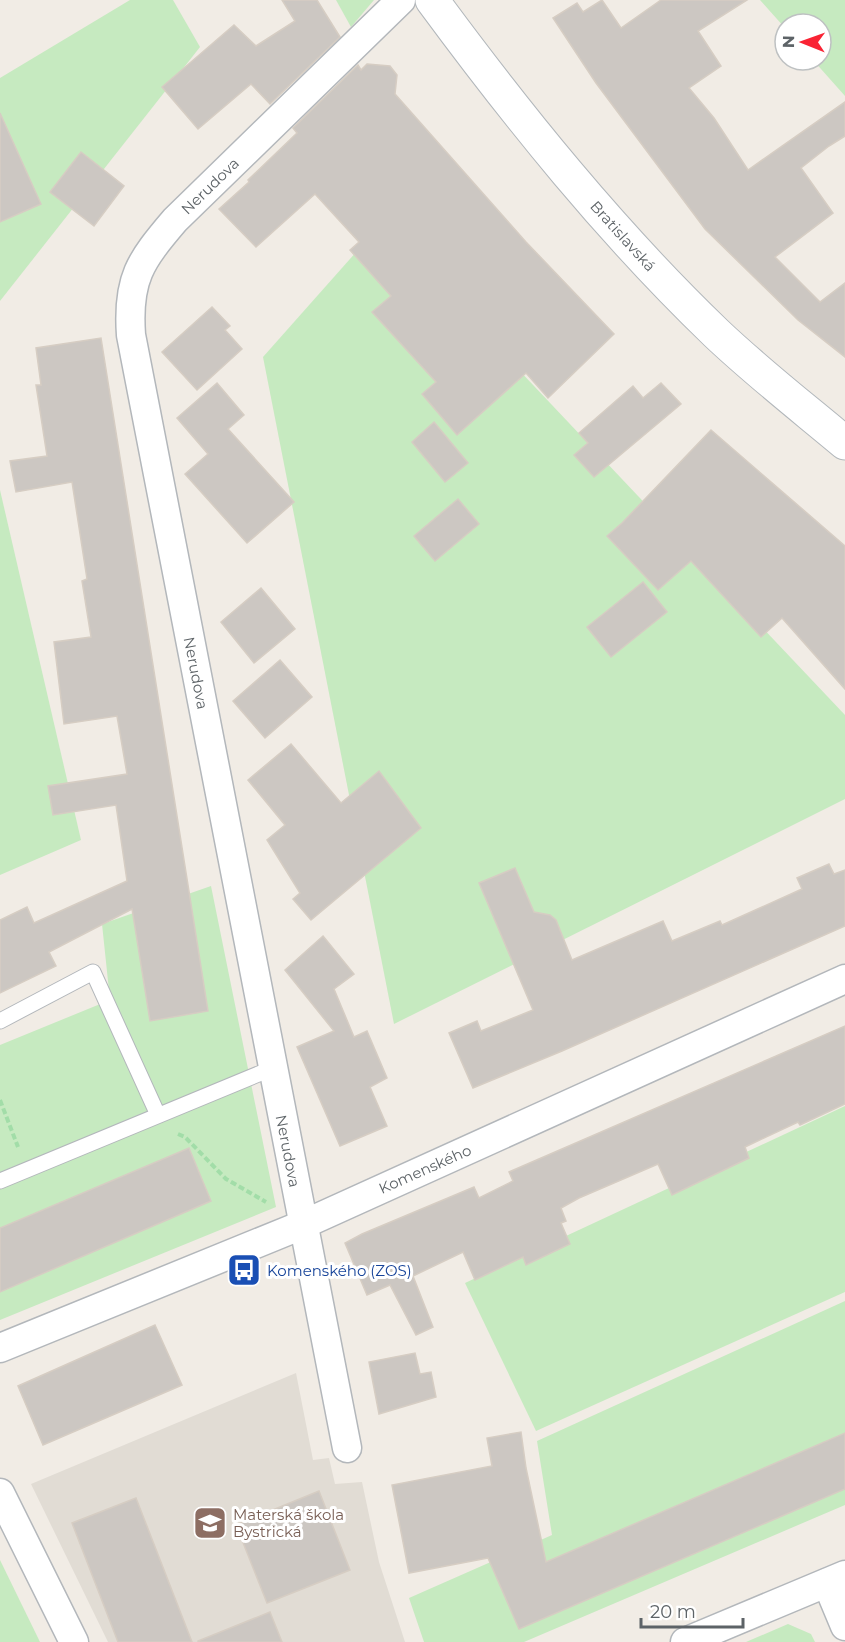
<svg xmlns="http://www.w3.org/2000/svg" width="845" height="1642" viewBox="0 0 845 1642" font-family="Montserrat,sans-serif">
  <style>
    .education { fill: #e1dcd4 }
    .green { fill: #c6eac0 }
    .building { fill: #ccc7c2; stroke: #d6cdc3; stroke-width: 1.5 }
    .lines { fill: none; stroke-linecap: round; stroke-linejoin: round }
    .service-casing { stroke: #b3b7bb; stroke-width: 17 }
    .minor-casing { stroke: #b3b7bb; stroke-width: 31 }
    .secondary-casing { stroke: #b2b7bb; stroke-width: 35 }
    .path { stroke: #a2dda8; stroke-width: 4; stroke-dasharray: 6 3; stroke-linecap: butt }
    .service { stroke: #fff; stroke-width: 15 }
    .minor { stroke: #fff; stroke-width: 28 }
    .secondary { stroke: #fff; stroke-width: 33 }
    .labels { text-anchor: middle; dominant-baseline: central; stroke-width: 6; stroke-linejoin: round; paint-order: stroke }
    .street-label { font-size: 15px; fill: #5d6367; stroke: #fff }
    .transit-label { font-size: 15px; fill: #164399; stroke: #fff; text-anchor: start }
    .education-label { font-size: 15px; fill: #785e54; stroke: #fff; text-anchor: start }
  </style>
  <rect width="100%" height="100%" fill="#f1ece5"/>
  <polygon class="education" points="296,1373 313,1460 329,1458 335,1484 362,1482 379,1562 405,1642 108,1642 31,1484"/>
  <g class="green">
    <polygon points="130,0 173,0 200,47 0,301 0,78"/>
    <polygon points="336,0 374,0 351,27"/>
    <polygon points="760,0 845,0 845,96 813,60 821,60 821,24 785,24 785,28"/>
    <polygon points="381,224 845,715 845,799 394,1024 263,357"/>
    <polygon points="0,490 81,840 0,875"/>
    <polygon points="211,886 276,1207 0,1320 0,1045 110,1000 102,924"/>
    <polygon points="845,1106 845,1292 536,1431 465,1283"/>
    <polygon points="845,1301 845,1505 524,1642 424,1642 409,1598 552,1535 537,1441"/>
    <polygon points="0,1560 40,1642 0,1642"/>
    <polygon points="788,1624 811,1634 815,1642 746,1642"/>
  </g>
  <g class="building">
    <polygon points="282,0 317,0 340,37 270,104 251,84 198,129 162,87 234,25 256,46 295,21"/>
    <polygon points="602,0 621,28 661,0 747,0 698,31 721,66 689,88 714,118 748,170 845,102 845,136 829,146 801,168 833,213 775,257 820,302 845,283 845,357 798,320 705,229 596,83 553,18 577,3 583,12"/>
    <polygon points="367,64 390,66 397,75 395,94 526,242 614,334 548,398 526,373 457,435 422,394 436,382 372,312 391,296 350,250 359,242 315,194 256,247 219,209 249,182 248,180 297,133 293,128 358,65 361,70"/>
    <polygon points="0,113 41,204 0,222"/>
    <polygon points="81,152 124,186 94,226 50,192"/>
    <polygon points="212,307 230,326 225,330 242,349 197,390 162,352"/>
    <polygon points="101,338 208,1011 150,1021 132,909 49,952 56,966 0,993 0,920 27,907 34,923 127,881 116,805 53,815 48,786 127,774 117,716 64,724 54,642 91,637 82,581 87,579 72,482 16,492 10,461 47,456 36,385 41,385 36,348"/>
    <polygon points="217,383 244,415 228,429 294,502 247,543 185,474 208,454 177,418"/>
    <polygon points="661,383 681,404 594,477 574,455 588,443 579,433 633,386 643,398"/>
    <polygon points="434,422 468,463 445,482 412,442"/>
    <polygon points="711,430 845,546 845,689 782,618 761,637 691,561 658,590 607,536 622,523"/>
    <polygon points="458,499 479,524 435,561 414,536"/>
    <polygon points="643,582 667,612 611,657 587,627"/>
    <polygon points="261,588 295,629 254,663 221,622"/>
    <polygon points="280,660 312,697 265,738 233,701"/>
    <polygon points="291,744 341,803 379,771 421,828 311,920 293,899 300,893 267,840 285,825 248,780"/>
    <polygon points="829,864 834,874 845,870 845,926 562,1051 473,1088 449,1033 477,1021 481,1031 533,1010 479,883 515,868 534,912 550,915 556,920 572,960 663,921 672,941 720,921 722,925 802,889 797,878"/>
    <polygon points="323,936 354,974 334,989 354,1037 367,1031 387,1078 370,1087 387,1126 340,1146 297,1047 334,1031 285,970"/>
    <polygon points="845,1026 845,1104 800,1125 798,1122 745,1147 749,1158 672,1195 658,1164 579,1198 561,1208 566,1221 561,1223 570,1244 526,1265 523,1257 475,1280 463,1252 413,1276 433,1327 416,1335 390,1285 367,1295 345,1243 362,1234 474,1187 479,1198 513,1181 509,1172"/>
    <polygon points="189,1148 211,1201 0,1292 0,1228"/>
    <polygon points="155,1325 182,1385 43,1445 18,1386"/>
    <polygon points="415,1353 420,1374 431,1372 436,1397 379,1414 369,1362"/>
    <polygon points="521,1432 526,1468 546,1562 845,1433 845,1489 519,1629 488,1558 409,1573 392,1485 492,1466 487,1438"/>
    <polygon points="319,1491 350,1570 267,1603 236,1525"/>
    <polygon points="136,1498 192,1642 118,1642 72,1523"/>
    <polygon points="270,1612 282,1642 198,1642 198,1641"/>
  </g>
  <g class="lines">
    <g class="service-casing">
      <g id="service">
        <polyline points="0,1021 93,972 158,1115"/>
        <polyline points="0,1181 273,1068"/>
      </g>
    </g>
    <g class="minor-casing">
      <g id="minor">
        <polyline points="0,1348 302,1225 845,979"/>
        <path d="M347 1448 131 335C127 279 140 261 175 220L401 0"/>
        <polyline points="0,1493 74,1642"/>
        <polyline points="827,1583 845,1626"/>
        <polyline points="685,1642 845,1575"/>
      </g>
    </g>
    <g class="secondary-casing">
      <path id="secondary" d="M432 0C519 118 611 232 716 333 757 372 802 407 845 443"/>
    </g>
    <g class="path">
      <polyline points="0,1100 18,1147"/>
      <polyline points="178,1134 185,1137 226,1179 266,1202"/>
    </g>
    <use href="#service" class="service"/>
    <use href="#minor" class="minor"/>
    <use href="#secondary" class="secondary"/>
  </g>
  <defs>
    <g id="bus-square" transform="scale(1.725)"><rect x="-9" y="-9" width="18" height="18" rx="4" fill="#1a4fb4" stroke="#fff"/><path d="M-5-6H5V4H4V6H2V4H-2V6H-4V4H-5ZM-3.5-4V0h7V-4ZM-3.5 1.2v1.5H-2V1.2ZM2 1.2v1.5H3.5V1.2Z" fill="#fff"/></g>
    <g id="school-square" transform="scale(1.725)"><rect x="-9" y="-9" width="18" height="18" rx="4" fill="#8d6e63" stroke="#fff"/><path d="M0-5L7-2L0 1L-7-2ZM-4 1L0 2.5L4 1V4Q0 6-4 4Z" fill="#fff"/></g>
  </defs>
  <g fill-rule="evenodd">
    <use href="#bus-square" x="244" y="1270"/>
    <use href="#school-square" x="210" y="1523"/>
  </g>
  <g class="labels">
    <g class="street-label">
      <text transform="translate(210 186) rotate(-44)">Nerudova</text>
      <text transform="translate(623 236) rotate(48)">Bratislavská</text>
      <text transform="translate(196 673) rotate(79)">Nerudova</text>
      <text transform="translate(288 1151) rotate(79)">Nerudova</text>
      <text transform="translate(425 1169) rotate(-24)">Komenského</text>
    </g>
    <g class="transit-label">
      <text x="267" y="1270">Komenského (ZOS)</text>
    </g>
    <g class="education-label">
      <text x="233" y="1514">Materská škola<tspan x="233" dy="17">Bystrická</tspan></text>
    </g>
  </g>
  <g transform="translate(803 42) rotate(271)"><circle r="28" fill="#ffffff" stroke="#bec1c2" stroke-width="1.5"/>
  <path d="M0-4.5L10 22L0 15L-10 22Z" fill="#f92334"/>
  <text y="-9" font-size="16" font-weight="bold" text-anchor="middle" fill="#5d6367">N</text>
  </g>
  <path d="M641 1618v9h102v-9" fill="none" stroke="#5d6367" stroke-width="3"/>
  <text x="650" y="1618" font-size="18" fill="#5d6367" stroke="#ffffff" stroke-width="4.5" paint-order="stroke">20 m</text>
</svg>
